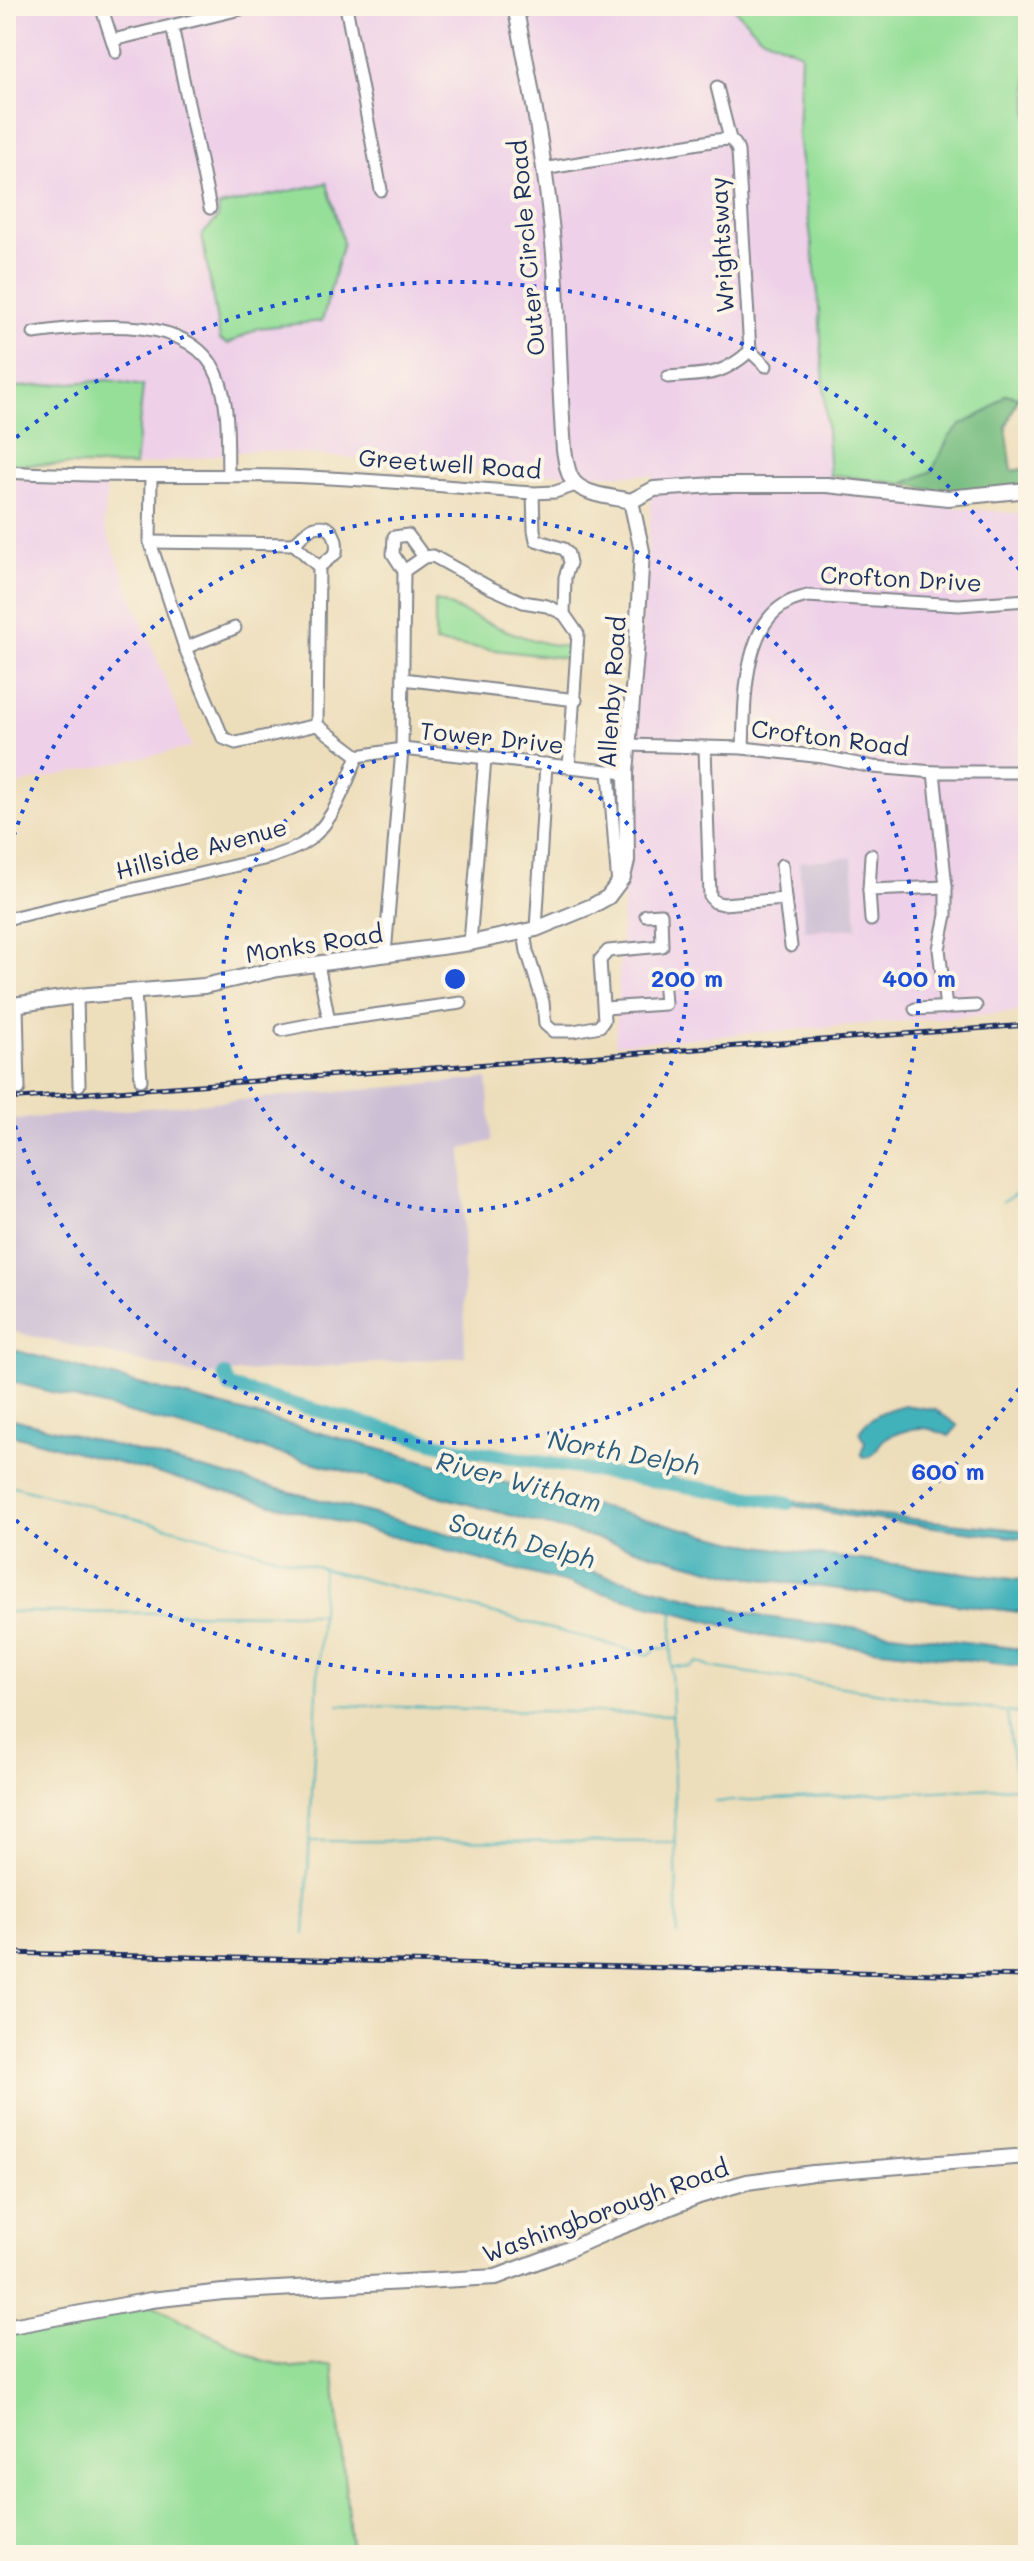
<svg xmlns="http://www.w3.org/2000/svg" width="1034" height="2561" viewBox="0 0 1034 2561" font-family="Mali,sans-serif">
  <style>
    .built { fill: #eed0e8 }
    .industrial { fill: #ccbed4 }
    .green { fill: #96df99; stroke: #58877c; stroke-width: 2 }
    .forest { fill: #78be81; stroke: #4a7670; stroke-width: 2 }
    .water { fill: #42b2ba; stroke: #2e708c; stroke-width: 2 }
    .lines { fill: none; stroke-linecap: round; stroke-linejoin: round }
    .stream { stroke: #42b2ba; stroke-width: 2 }
    .river { stroke: #42b2ba; stroke-width: 14 }
    .minor-casing { stroke: #84868c; stroke-width: 15 }
    .major-casing { stroke: #84868c; stroke-width: 18 }
    .minor { stroke: #fff; stroke-width: 11 }
    .major { stroke: #fff; stroke-width: 14 }
    .rail-casing { stroke: #1b2f5e; stroke-width: 5 }
    .rail { stroke: #fcf5e5; stroke-width: 2; stroke-dasharray: 6; stroke-linecap: butt }
    .ring { fill: none; stroke: #1d4ed8; stroke-width: 4; stroke-dasharray: 4 8 }
    .labels { text-anchor: middle; dominant-baseline: central; stroke-width: 8; stroke-linejoin: round; paint-order: stroke }
    .street-label { font-size: 24px; fill: #1b2f5e; stroke: #fcf5e5 }
    .water-label { font-size: 26px; font-style: italic; fill: #295d7e; stroke: #fcf5e5 }
    .centre { fill: #1d4ed8; stroke: #fcf5e5; stroke-width: 4 }
    .ring-label { font-size: 24px; text-anchor: middle; font-weight: bold; fill: #1d4ed8; stroke: #fcf5e5; stroke-width: 8; stroke-linejoin: round; paint-order: stroke }
  </style>
  <rect width="100%" height="100%" fill="#fcf5e5"/>
  <filter id="ink" filterUnits="userSpaceOnUse"><feTurbulence type="fractalNoise" baseFrequency=".0125" numOctaves="2"/><feDisplacementMap in="SourceGraphic" scale="16" xChannelSelector="R" yChannelSelector="G"/><feConvolveMatrix kernelMatrix="1 2 1 2 8 2 1 2 1" color-interpolation-filters="sRGB"/></filter>
  <filter id="wash" filterUnits="userSpaceOnUse"><feTurbulence type="fractalNoise" baseFrequency=".006" numOctaves="4" result="noise"/><feDisplacementMap in="SourceGraphic" scale="32" xChannelSelector="R" yChannelSelector="G"/><feGaussianBlur stdDeviation="1.8" result="paint"/><feColorMatrix in="noise" values="0 0 0 0 0 0 0 0 0 0 0 0 0 0 0 0 0 1.4 0 .05"/><feComposite in="paint" operator="in"/></filter>
  <g filter="url(#wash)">
    <rect width="100%" height="100%" fill="#eddebb"/>
    <g class="built">
      <polygon points="6,6 732,6 759,35 801,53 798,136 818,294 830,477 835,492 915,503 1028,515 1028,1011 615,1044 632,753 653,475 525,473 256,450 135,466 6,464"/>
      <polygon points="6,478 107,483 104,525 192,747 27,782 6,790"/>
    </g>
    <g class="industrial">
      <polygon points="852,857 857,928 805,931 799,862"/>
      <polygon points="487,1079 492,1141 462,1149 465,1357 197,1375 6,1330 6,1120"/>
    </g>
    <g class="green">
      <polygon points="732,6 1028,6 1028,366 1018,398 1006,394 988,411 961,426 932,471 904,484 836,475 830,477 818,294 798,136 801,53 759,35"/>
      <polygon points="327,183 343,242 322,321 258,328 228,344 220,340 202,235 218,218 219,206"/>
      <polygon points="6,380 8,388 109,380 143,386 135,466 6,464"/>
      <path d="M435 601 441 602C476 618 534 646 572 647V659L435 643Z"/>
      <polygon points="152,2305 261,2360 295,2368 333,2365 352,2555 6,2555 6,2332"/>
    </g>
    <polygon class="forest" points="1006,394 1018,398 1006,427 1012,471 1028,468 1028,484 969,492 937,491 904,484 932,471 949,437 961,425 988,411"/>
    <g class="water">
      <polygon points="6,1348 498,1481 740,1543 812,1554 1028,1581 1028,1613 737,1576 662,1556 6,1380"/>
      <path d="M904 1405 936 1410 958 1426 949 1436C932 1429 923 1425 905 1431 899 1433 891 1434 886 1438 875 1445 878 1458 863 1457L861 1454 865 1442 860 1431C871 1414 886 1410 904 1405Z"/>
      <polygon points="6,1417 764,1617 1028,1650 1028,1667 768,1637 6,1433"/>
      <polygon points="770,1497 864,1514 1028,1531 1028,1539 848,1516 769,1501"/>
    </g>
    <g class="lines">
      <g class="stream">
        <path d="M1002 1202C1013 1197 1018 1190 1028 1185"/>
        <polyline points="6,1447 9,1432"/>
        <polyline points="6,1484 649,1655 656,1648 671,1649"/>
        <polyline points="673,1610 671,1666 678,1936"/>
        <polyline points="6,1612 319,1614"/>
        <polyline points="671,1666 691,1667 697,1662 710,1667 1028,1715"/>
        <polyline points="339,1705 672,1715"/>
        <polyline points="1007,1714 1028,1867"/>
        <polyline points="715,1802 1017,1787"/>
        <polyline points="310,1841 676,1842"/>
        <polyline points="305,1934 323,1570"/>
      </g>
      <polyline class="river" points="224,1375 230,1387 455,1448 788,1503"/>
    </g>
  </g>
  <g filter="url(#ink)">
    <g class="lines">
      <g class="minor-casing">
        <g id="minor">
          <polyline points="101,6 116,52"/>
          <polyline points="346,6 381,190"/>
          <polyline points="172,26 210,208"/>
          <polyline points="113,40 253,6"/>
          <polyline points="717,87 730,139"/>
          <path d="M543 169 717 140 730 139 735 144 738 151 750 351C721 377 706 374 668 377"/>
          <path d="M34 333C90 326 192 311 218 377 230 406 227 444 228 475"/>
          <polyline points="750,351 766,366"/>
          <path d="M6 472C98 478 190 474 282 476 366 478 449 487 533 493L555 492 576 485"/>
          <polyline points="151,477 150,542 185,648 223,738 236,743 317,725 358,756 402,749 626,773"/>
          <polyline points="533,493 534,530 536,540 564,549 568,554 570,563 565,577 564,614"/>
          <polyline points="150,542 294,544 319,567 317,725"/>
          <path d="M294 544C300 538 308 529 315 527 333 522 338 540 336 553L319 567"/>
          <polyline points="404,571 393,554 394,537 408,535 424,557"/>
          <polyline points="185,648 235,628"/>
          <polyline points="403,679 576,700"/>
          <polyline points="627,745 743,748 823,757 873,767 934,772 1028,772"/>
          <polyline points="705,748 710,897 715,902 723,904 785,899 791,946"/>
          <path d="M743 748C745 704 742 624 789 602 795 599 801 598 807 596L959 605 1028 600"/>
          <polyline points="609,772 618,886"/>
          <polyline points="934,772 946,887 946,915 939,949 946,1008"/>
          <polyline points="782,865 785,899"/>
          <polyline points="869,890 871,855"/>
          <path d="M6 919 272 857C281 853 293 850 301 845 333 827 344 787 358 756"/>
          <polyline points="871,920 869,890 946,887"/>
          <polyline points="536,929 546,764"/>
          <polyline points="524,933 527,951 543,1002 545,1024 553,1031 574,1031 600,1026 604,1020 600,960 608,951 662,946 661,914 646,915"/>
          <polyline points="470,943 485,758"/>
          <polyline points="385,954 402,749 404,571 424,557 433,556 489,587 523,602 547,606 564,614 578,634 569,767"/>
          <polyline points="318,964 329,1021"/>
          <polyline points="135,992 141,1080"/>
          <polyline points="77,996 79,1085"/>
          <polyline points="17,1005 19,1089"/>
          <polyline points="604,1008 665,1004 663,978"/>
          <polyline points="915,1009 976,1006"/>
          <polyline points="282,1030 329,1021 461,1003"/>
        </g>
      </g>
      <g class="major-casing">
        <g id="major">
          <path d="M515 6C532 88 547 171 554 254 559 319 559 385 564 450 566 460 567 475 574 482 586 496 615 497 631 501L654 489 715 485H827L948 498 1028 490"/>
          <polyline points="6,1006 77,996 204,986 278,969 470,943 536,929 592,906 608,897 623,877 627,861 626,773 636,653 642,551 631,501"/>
          <polyline points="6,2327 151,2300 223,2292 496,2277 560,2253 610,2231 699,2196 747,2182 813,2173 1028,2156"/>
        </g>
      </g>
      <use href="#minor" class="minor"/>
      <use href="#major" class="major"/>
      <g class="rail-casing">
        <g id="rail">
          <polyline points="6,1099 1028,1025"/>
          <polyline points="6,1953 1028,1976"/>
        </g>
      </g>
      <use href="#rail" class="rail"/>
    </g>
  </g>
  <g class="ring">
    <circle cx="455" cy="979" r="232"/>
    <path d="M7 859A464 464 0 1 1 7 1099"/>
    <path d="M1026 1379A697 697 0 0 1 7 1513M7 445A697 697 0 0 1 1026 579"/>
  </g>
  <g class="labels">
    <g class="street-label">
      <text transform="translate(721 245) rotate(-93)">Wrightsway</text>
      <text transform="translate(526 248) rotate(-95)">Outer Circle Road</text>
      <text transform="translate(450 463) rotate(4)">Greetwell Road</text>
      <text transform="translate(901 578) rotate(3)">Crofton Drive</text>
      <text transform="translate(611 692) rotate(-86)">Allenby Road</text>
      <text transform="translate(492 737) rotate(6)">Tower Drive</text>
      <text transform="translate(830 737) rotate(7)">Crofton Road</text>
      <text transform="translate(201 848) rotate(-15)">Hillside Avenue</text>
      <text transform="translate(314 943) rotate(-9)">Monks Road</text>
      <text transform="translate(605 2210) rotate(-20)">Washingborough Road</text>
    </g>
    <g class="water-label">
      <text transform="translate(624 1452) rotate(10)">North Delph</text>
      <text transform="translate(519 1481) rotate(15)">River Witham</text>
      <text transform="translate(522 1540) rotate(15)">South Delph</text>
    </g>
  </g>
  <circle cx="455" cy="979" r="12" class="centre"/>
  <g class="ring-label">
    <text x="687" y="987">200 m</text>
    <text x="919" y="987">400 m</text>
    <text x="948" y="1480">600 m</text>
  </g>
  <rect width="1034" height="2561" fill="none" stroke="#fcf5e5" stroke-width="32"/>
</svg>
